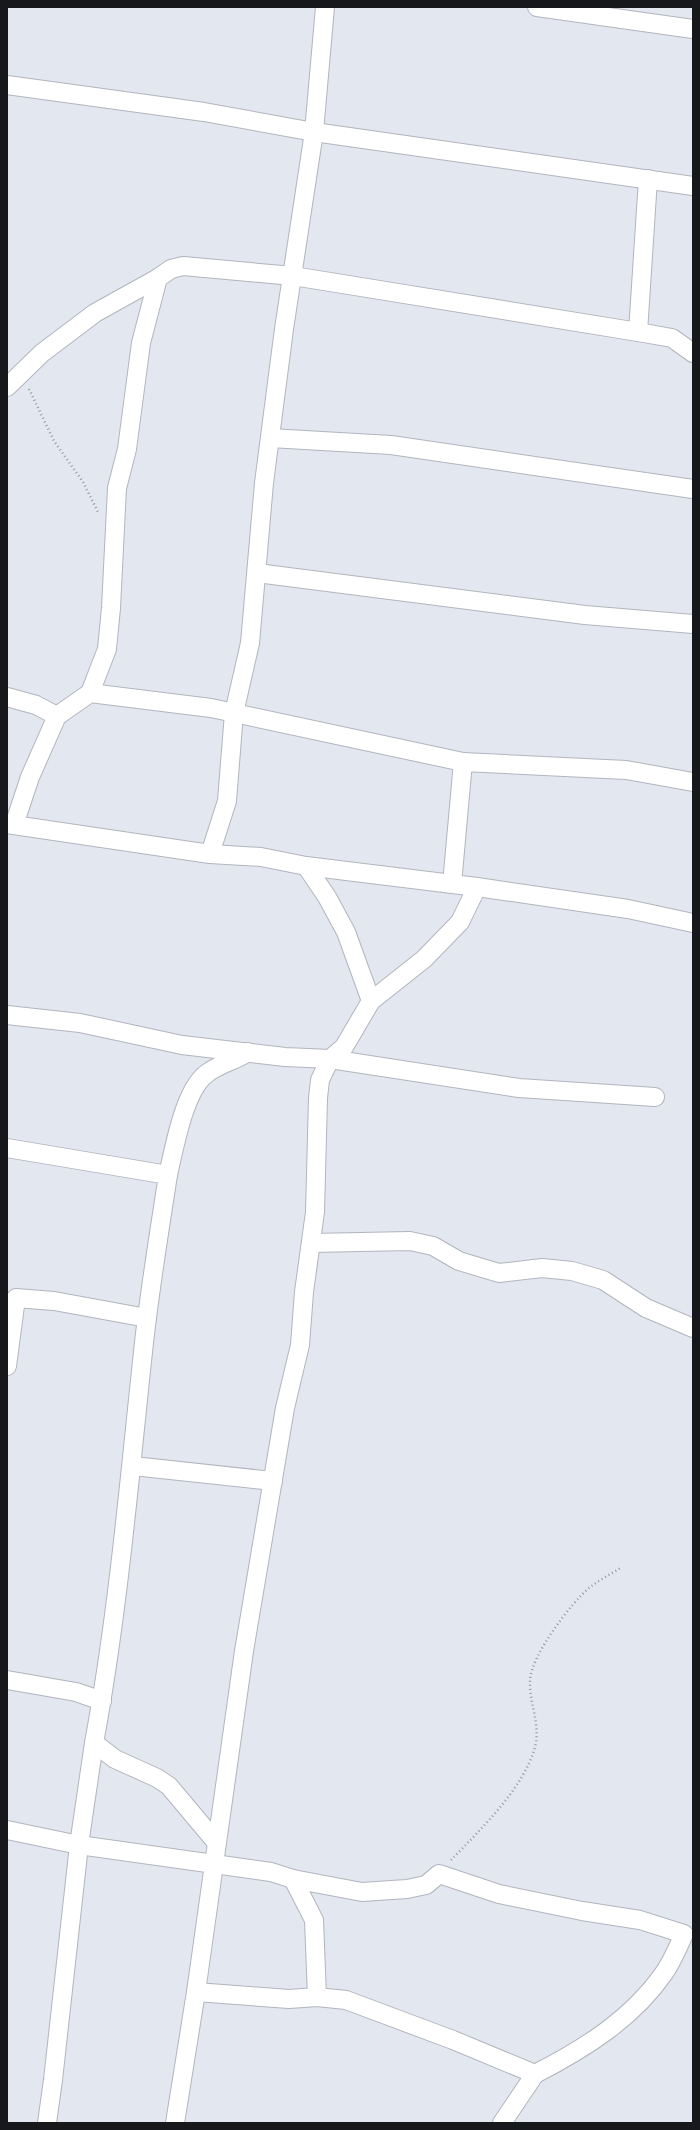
<svg xmlns="http://www.w3.org/2000/svg" width="700" height="2130" viewBox="0 0 700 2130" font-family="'DM Sans',sans-serif">
  <style>
    .lines { fill: none; stroke-linecap: round; stroke-linejoin: round }
    .minor-casing { stroke: #b1b5bd; stroke-width: 20 }
    .path { stroke: #95999f; stroke-width: 2.5; stroke-dasharray: 1 3; stroke-linecap: butt }
    .minor { stroke: #fff; stroke-width: 18 }
  </style>
  <rect width="100%" height="100%" fill="#e3e7f0"/>
  <g class="lines">
    <g class="minor-casing">
      <g id="minor">
        <polyline points="537,7 693,29"/>
        <polyline points="7,85 204,112 314,132 325,7"/>
        <polyline points="638,332 648,179"/>
        <polyline points="7,387 42,353 95,313 158,278"/>
        <polyline points="270,438 391,445 693,489"/>
        <polyline points="257,573 585,615 693,624"/>
        <polyline points="90,693 211,708 463,762"/>
        <polyline points="7,697 36,705 57,716"/>
        <polyline points="7,824 210,854 261,857 306,866 477,887 628,909 693,923"/>
        <polyline points="14,825 30,777 57,716 90,693 107,649 111,608 117,488 127,449 141,343 158,278 171,269 183,266 293,276 638,332 672,338 693,353"/>
        <polyline points="210,854 227,801 234,713 250,643 264,483 284,329 314,132 693,186"/>
        <polyline points="306,866 327,897 346,932 371,1001"/>
        <polyline points="452,884 463,762 626,770 693,782"/>
        <polyline points="7,1015 80,1023 182,1045 285,1057 330,1059 519,1088 655,1097"/>
        <path d="M7 1148 168 1175C159 1234 149 1293 143 1352 129 1482 118 1614 94 1743L115 1759 157 1778 169 1786 216 1842"/>
        <path d="M168 1175C174 1149 184 1092 205 1075 217 1064 235 1061 248 1052"/>
        <polyline points="311,1243 410,1241 433,1246 459,1261 499,1273 542,1268 572,1271 603,1280 646,1308 693,1328"/>
        <polyline points="7,1366 16,1298 54,1301 147,1318"/>
        <polyline points="133,1466 273,1481"/>
        <polyline points="7,1680 76,1692 102,1701"/>
        <path d="M7 1830 79 1845 271 1872 293 1879 362 1892 407 1889 426 1885 439 1874 499 1894 582 1911 640 1920 684 1934C678 1947 672 1962 664 1973 632 2019 584 2049 535 2074"/>
        <polyline points="293,1879 314,1920 317,1997"/>
        <polyline points="196,1992 289,1999 317,1997 346,2000 453,2040 535,2074 502,2123"/>
        <polyline points="47,2123 53,2080 79,1845 94,1743"/>
        <polyline points="175,2123 196,1992 244,1651 285,1408 300,1345 304,1292 315,1212 318,1098 320,1080 330,1059 344,1047 371,1001 424,959 460,922 477,887"/>
      </g>
    </g>
    <g class="path">
      <polyline points="29,389 54,441 83,482 98,512"/>
      <path d="M451 1860C480 1830 524 1788 535 1747 541 1725 529 1703 530 1681 530 1657 571 1603 589 1588 599 1580 611 1574 622 1567"/>
    </g>
    <use href="#minor" class="minor"/>
  </g>
  <rect width="700" height="2130" fill="none" stroke="#16181b" stroke-width="16"/>
</svg>
